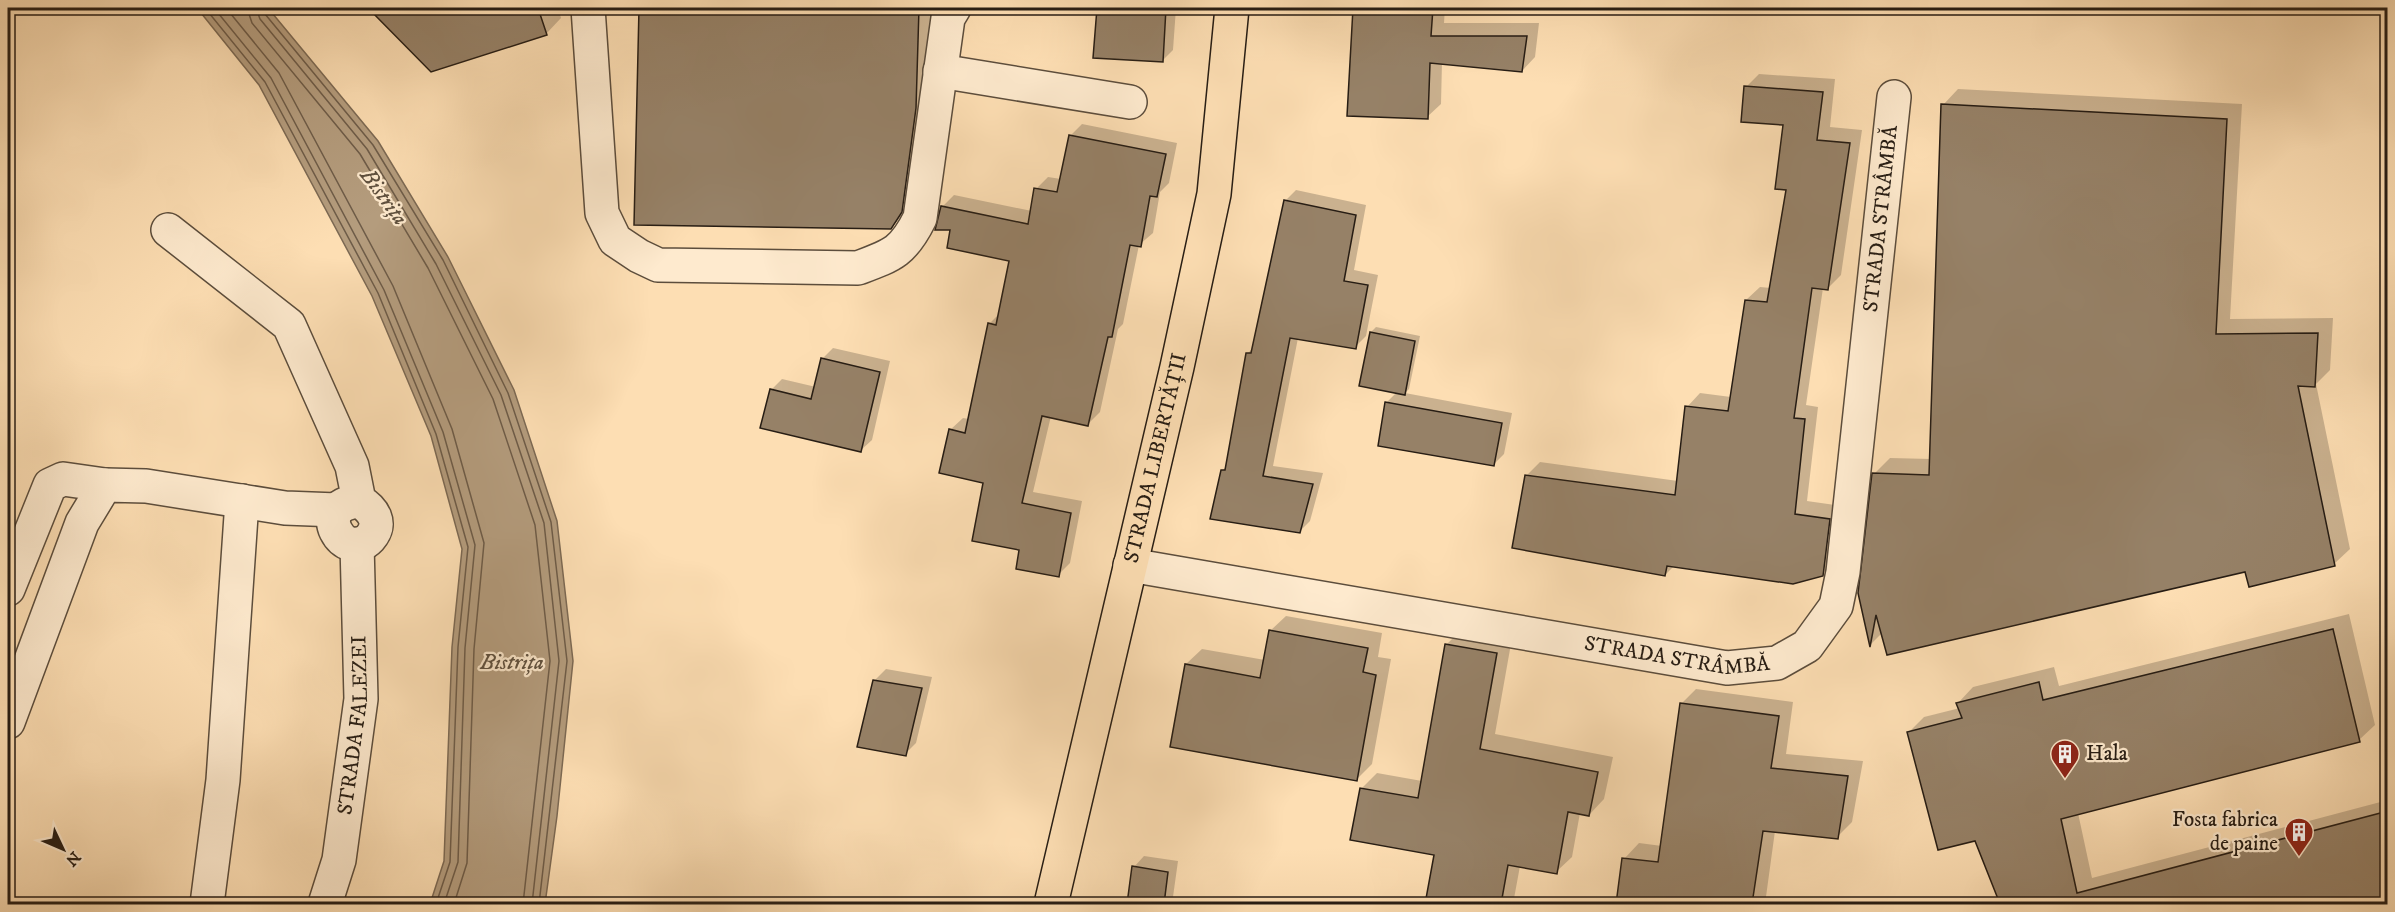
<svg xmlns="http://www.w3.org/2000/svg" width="2395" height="912" viewBox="0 0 2395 912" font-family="'IM FELL DW Pica',serif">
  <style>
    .water { fill: #b49c7d; stroke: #7c6953; stroke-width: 1.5 }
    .shadow { fill: #0003 }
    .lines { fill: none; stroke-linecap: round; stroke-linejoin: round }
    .shore { stroke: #6e5c48; stroke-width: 1.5 }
    .building { fill: #968167; stroke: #271d14; stroke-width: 1.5 }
    .minor-casing { stroke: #5c4d3c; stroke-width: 36 }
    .major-casing { stroke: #271d14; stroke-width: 36 }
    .minor { stroke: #feeace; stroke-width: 33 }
    .major { stroke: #fddeb3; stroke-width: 33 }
    .labels { text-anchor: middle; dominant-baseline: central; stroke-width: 4.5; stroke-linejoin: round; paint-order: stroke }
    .street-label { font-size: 21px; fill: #271d14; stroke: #feeace }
    .poi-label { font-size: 21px; fill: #271d14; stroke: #feeace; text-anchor: start }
    .water-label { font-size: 22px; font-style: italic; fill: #5f503e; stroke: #feeace }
  </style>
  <rect width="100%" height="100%" fill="#fddeb3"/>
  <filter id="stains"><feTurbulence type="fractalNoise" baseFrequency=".00333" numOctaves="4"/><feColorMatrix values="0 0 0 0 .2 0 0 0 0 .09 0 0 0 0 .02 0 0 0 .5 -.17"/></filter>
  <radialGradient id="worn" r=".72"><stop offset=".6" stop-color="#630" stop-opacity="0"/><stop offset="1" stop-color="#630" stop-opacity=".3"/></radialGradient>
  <polygon class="water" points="197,8 268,8 378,141 448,257 514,390 557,521 573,661 557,816 545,904 430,904 444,861 452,647 462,549 431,436 372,296 259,85"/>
  <g class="shadow">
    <polygon points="370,8 558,8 561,18 546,34 432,70"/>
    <polygon points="640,8 933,8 931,92 906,212 890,228 636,224"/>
    <polygon points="1098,8 1176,8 1173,50 1162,61 1095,56"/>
    <polygon points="1354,8 1445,8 1444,23 1539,23 1535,57 1522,71 1442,62 1441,104 1427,117 1348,115"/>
    <polygon points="1759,74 1835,79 1830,127 1862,130 1841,275 1827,289 1823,288 1806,405 1818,407 1807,501 1842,506 1836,561 1822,574 1674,566 1665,575 1527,475 1540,462 1678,481 1687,407 1700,393 1731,397 1746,300 1760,287 1771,288 1788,189 1785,124 1746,87"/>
    <polygon points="1958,89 2242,104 2230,319 2333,318 2330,370 2316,384 2350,549 2334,564 2247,570 1882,633 1871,644 1859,593 1874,474 1890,458 1931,459 1943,105"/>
    <polygon points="1082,124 1177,143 1169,183 1160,192 1153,233 1139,245 1123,324 1118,329 1100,412 1088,424 1051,416 1033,492 1082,501 1070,563 1058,575 984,482 950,430 963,418 969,419 989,324 1000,313 1010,260 952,229 942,207 954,195 1032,211 1036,189 1048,177 1061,179 1070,136"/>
    <polygon points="1296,190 1366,205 1354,270 1378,275 1366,336 1355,347 1298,338 1273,466 1323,473 1310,521 1299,532 1223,470 1228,465 1248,353 1253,348 1285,201"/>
    <polygon points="1376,327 1420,336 1409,389 1405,393 1512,413 1504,454 1493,465 1386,403 1397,392 1371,332"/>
    <polygon points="833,348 890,361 872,440 861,450 771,390 782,379 816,387 823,358"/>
    <polygon points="2349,614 2375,725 2359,740 2078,813 2092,878 2388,800 2388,904 2000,904 1976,839 1909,732 1924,717 1960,708 1958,703 1973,687 2054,667 2059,686"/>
    <polygon points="1286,616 1382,633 1378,657 1391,659 1372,764 1356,780 1186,664 1202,649 1265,660 1270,631"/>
    <polygon points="1462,629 1512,638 1495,734 1613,757 1604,799 1589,815 1580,813 1572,857 1556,872 1520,866 1513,904 1426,904 1435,854 1361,789 1377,773 1422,781 1446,645"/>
    <polygon points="886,669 932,677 916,743 905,754 859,746 875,680"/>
    <polygon points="1696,689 1793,702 1786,754 1863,761 1852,822 1837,837 1775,831 1765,904 1617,904 1624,859 1639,843 1662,846 1681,704"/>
    <polygon points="1144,856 1178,861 1172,904 1129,904 1134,867"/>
  </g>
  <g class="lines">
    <g class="shore">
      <polyline points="205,8 265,82 378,293 436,434 468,547 458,647 450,862 436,904"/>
      <polyline points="214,8 271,78 384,290 443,432 475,545 465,648 458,862 444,904"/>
      <polyline points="226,8 279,73 393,286 452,429 484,543 474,649 467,863 454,904"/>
      <polyline points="247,8 252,23 360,154 428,268 493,399 535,525 550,661 523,904"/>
      <polyline points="256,8 260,19 367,149 436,264 501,395 544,523 559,661 532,904"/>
      <polyline points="264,8 265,14 373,145 443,260 508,393 551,522 567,661 539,904"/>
    </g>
  </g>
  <g class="building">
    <polygon points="368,8 538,8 547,35 431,72"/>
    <polygon points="639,8 919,8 916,108 902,212 891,229 634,225"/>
    <polygon points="1097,8 1166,8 1163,62 1093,58"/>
    <polygon points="1353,8 1433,8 1431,36 1527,36 1522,72 1430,63 1428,119 1347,116"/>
    <polygon points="1744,86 1823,92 1817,140 1850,143 1828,290 1812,288 1794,418 1805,419 1795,514 1830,519 1823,576 1793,584 1667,566 1665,576 1512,548 1525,475 1675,495 1685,406 1728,411 1745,300 1767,302 1786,190 1775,189 1783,125 1741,122"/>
    <polygon points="1941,104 2227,119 2216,334 2318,333 2315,387 2298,386 2335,566 2249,587 2245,572 1887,655 1876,615 1870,647 1858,593 1872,473 1929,475"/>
    <polygon points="1069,135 1166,154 1157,197 1150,196 1141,247 1130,245 1112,337 1108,337 1088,426 1042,416 1022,503 1071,513 1059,577 1016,569 1019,550 972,541 983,483 939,473 949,429 965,433 988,323 996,325 1009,261 947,248 950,230 935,230 941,206 1028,224 1034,188 1057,192"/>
    <polygon points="1284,200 1356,215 1344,281 1368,285 1356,349 1290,338 1263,476 1313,484 1300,533 1210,519 1221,470 1225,470 1246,353 1251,353"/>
    <polygon points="1370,332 1415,341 1405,395 1359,386"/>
    <polygon points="821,358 880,372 861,452 760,428 770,389 811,399"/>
    <polygon points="1385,402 1502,423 1494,466 1378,446"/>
    <polygon points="2333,629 2360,742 2061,819 2077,893 2388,811 2388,904 2000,904 1975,841 1938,850 1907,732 1962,718 1956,703 2039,682 2043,700"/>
    <polygon points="1269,630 1368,648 1363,672 1376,675 1357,781 1170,747 1185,664 1260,678"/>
    <polygon points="1445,644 1497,653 1480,749 1598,772 1589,816 1568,812 1557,874 1508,865 1501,904 1425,904 1434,855 1350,840 1360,788 1418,798"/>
    <polygon points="873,680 922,688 906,756 857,747"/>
    <polygon points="1680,703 1779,716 1771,768 1848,776 1838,839 1763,831 1752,904 1616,904 1622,858 1658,862"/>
    <polygon points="1132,866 1168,872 1164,904 1127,904"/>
  </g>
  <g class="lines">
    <g class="minor-casing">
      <g id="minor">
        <path d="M588 8 602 213 615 240 639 256 658 265 858 268C893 255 903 252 920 218L948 18 954 8"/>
        <polyline points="940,71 1130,102"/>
        <path d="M168 230 289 325 352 466 359 501C373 509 383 523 370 538 345 565 308 505 359 501"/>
        <path id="s1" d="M1130 565 1727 668 1777 663 1807 646 1836 606 1843 572 1894 97"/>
        <polyline points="8,589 50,485 63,479 105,485"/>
        <polyline points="8,722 82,523 105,485 146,486 285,508 337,510"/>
        <polyline points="207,904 223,780 242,501"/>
        <path id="s2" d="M325 904 339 860 361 699 357 544"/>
      </g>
    </g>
    <g class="major-casing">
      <g id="major">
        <path id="s3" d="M1051 904 1177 367 1214 194 1232 8"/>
      </g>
    </g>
    <use href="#minor" class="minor"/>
    <use href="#major" class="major"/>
  </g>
  <defs>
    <g id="building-pin" transform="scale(1.5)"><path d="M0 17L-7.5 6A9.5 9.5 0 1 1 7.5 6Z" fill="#8f2418" stroke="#feeace"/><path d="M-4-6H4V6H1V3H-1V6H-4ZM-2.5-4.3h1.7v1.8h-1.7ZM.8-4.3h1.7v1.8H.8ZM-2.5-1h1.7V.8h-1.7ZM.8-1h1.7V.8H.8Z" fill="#fff"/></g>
  </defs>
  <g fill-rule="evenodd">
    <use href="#building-pin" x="2065" y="754"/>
    <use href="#building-pin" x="2299" y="832"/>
  </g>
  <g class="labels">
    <g class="street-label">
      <text stroke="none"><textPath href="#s1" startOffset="1130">STRADA STRÂMBĂ</textPath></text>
      <text stroke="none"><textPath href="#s3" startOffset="458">STRADA LIBERTĂȚII</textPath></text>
      <text stroke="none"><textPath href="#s1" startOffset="555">STRADA STRÂMBĂ</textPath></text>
      <text stroke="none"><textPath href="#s2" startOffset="182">STRADA FALEZEI</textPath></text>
    </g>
    <g class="poi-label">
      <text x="2086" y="754">Hala</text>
      <text x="2278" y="820" text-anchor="end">Fosta fabrica<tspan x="2278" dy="24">de paine</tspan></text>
    </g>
    <g class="water-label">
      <text transform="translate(384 197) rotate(54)">Bistrița</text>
      <text x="512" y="662">Bistrița</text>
    </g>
  </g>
  <rect width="2395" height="912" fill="none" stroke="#fddeb3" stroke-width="30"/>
  <rect x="9" y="9" width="2377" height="894" fill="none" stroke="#271d14" stroke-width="3"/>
  <rect x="15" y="15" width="2365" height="882" fill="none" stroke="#271d14" stroke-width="1.5"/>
  <g transform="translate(63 849) rotate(134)" stroke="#feeace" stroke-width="4.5" paint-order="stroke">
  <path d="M0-4.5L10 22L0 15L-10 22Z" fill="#271d14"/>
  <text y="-9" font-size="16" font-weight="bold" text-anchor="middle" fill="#271d14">N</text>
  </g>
  <rect width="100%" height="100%" filter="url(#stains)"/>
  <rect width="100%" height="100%" fill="url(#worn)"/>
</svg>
